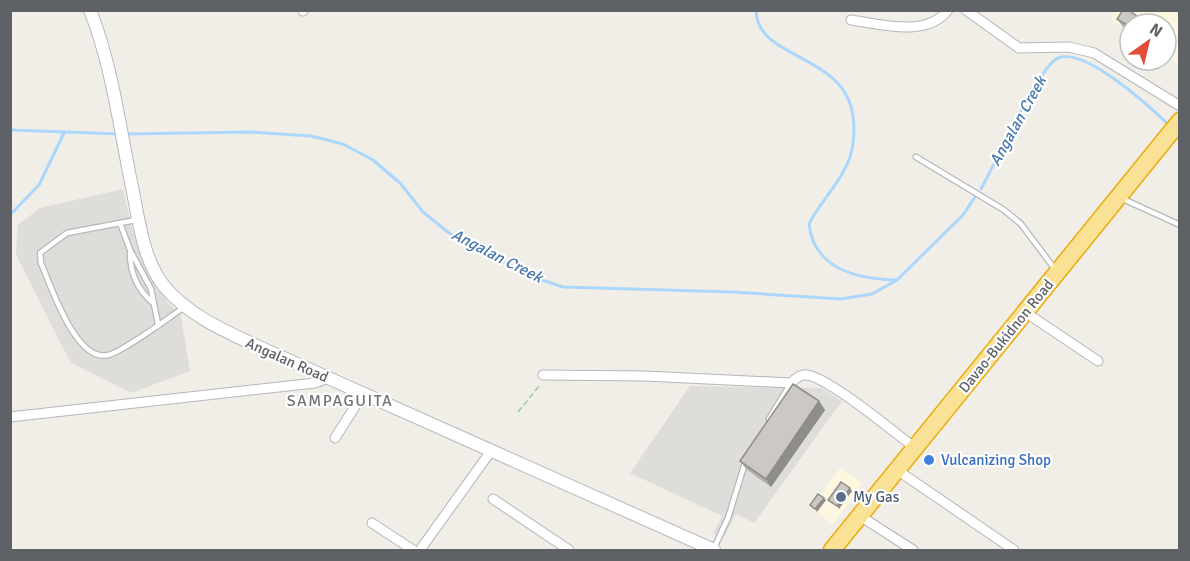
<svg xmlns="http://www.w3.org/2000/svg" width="1190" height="561" viewBox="0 0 1190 561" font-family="Signika,sans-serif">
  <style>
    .commercial { fill: #fdf7df }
    .industrial { fill: #dfddd9 }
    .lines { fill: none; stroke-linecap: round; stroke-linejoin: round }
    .stream { stroke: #abd7fc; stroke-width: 3 }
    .lane-casing { stroke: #b4b7bb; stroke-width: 7 }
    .street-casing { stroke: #b4b7bb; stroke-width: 11 }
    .secondary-casing { stroke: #b5b9be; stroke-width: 14 }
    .highway-casing { stroke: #edab0a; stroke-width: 19 }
    .path { stroke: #9ec7ab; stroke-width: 1.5; stroke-dasharray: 6 3; stroke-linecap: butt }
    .lane { stroke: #fff; stroke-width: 4.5 }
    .street { stroke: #fff; stroke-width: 9 }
    .secondary { stroke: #fff; stroke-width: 12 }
    .highway { stroke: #f9e295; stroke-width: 16 }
    .wall { fill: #afada9 }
    .shaded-wall { fill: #8f8d89 }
    .building { fill: #ccc9c4; stroke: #8f8d89; stroke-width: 1.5 }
    .shop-dot { fill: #3f7fe0; stroke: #fff; stroke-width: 2 }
    .service-dot { fill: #5c6f8a; stroke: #fff; stroke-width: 2 }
    .labels { text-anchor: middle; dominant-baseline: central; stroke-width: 4.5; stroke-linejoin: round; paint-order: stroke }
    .street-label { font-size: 15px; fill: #5e6267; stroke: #fff }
    .shop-label { font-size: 15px; fill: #366cbe; stroke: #fff; text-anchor: start }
    .service-label { font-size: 15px; fill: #4e5e75; stroke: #fff; text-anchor: start }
    .water-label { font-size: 16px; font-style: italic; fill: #4777ae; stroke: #fff }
    .neighbourhood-label { font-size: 16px; letter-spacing: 1.5px; fill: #6f7479; stroke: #fff }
  </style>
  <rect width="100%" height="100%" fill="#f0eee7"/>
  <g class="commercial">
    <polygon points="1115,11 1173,11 1179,15 1179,64 1166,55 1166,24 1130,24 1130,32 1110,19"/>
    <polygon points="840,468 863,484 833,525 811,508"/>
  </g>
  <g class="industrial">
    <polygon points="123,189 132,229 146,266 168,302 181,317 190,371 131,393 71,363 16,255 18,225 40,208"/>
    <polygon points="690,386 821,388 842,401 754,523 736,514 723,539 713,534 722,516 630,473"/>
  </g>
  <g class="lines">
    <g class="stream">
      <path d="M756 10C756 60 845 53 853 116 855 131 854 144 850 157 841 183 821 200 809 224 814 269 856 279 896 280"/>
      <polyline points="10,130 120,134"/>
      <polyline points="126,134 249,132 311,136 343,144 373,160 401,184 423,212 449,233 536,278 563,287 733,292 841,299 872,294 897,280 963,215 975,197"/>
      <path d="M981 189C994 166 1039 66 1058 58 1085 47 1149 106 1169 125"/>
      <polyline points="10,215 39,185 64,133"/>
    </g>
    <g class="lane-casing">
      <g id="lane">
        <polyline points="916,157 1004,210 1021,224 1054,268"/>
        <polyline points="1123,199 1180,225"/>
        <path d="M136 220 67 233 40 253 41 263C51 286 76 363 108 355 123 352 168 318 183 308"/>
        <polyline points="120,223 130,250 151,289 158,324"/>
        <path d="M130 252C130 271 137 289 152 302"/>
        <polyline points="769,419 791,383"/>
        <polyline points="714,548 728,518 745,463"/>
      </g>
    </g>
    <g class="street-casing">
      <g id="street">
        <polyline points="966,10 1019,48 1069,47 1094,53 1180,106"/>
        <polyline points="303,11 303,10"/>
        <path d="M851 20C880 24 927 38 948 10"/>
        <polyline points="1025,312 1098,361"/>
        <path d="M543 375 645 376 791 383C796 378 801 374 807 375 829 378 894 432 915 448"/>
        <polyline points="10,417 315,383 328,378"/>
        <polyline points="335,438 363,394"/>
        <polyline points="897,470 1014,550"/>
        <polyline points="493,499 569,550"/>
        <polyline points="860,516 913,550"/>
        <polyline points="372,523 413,550"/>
        <polyline points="420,550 491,451"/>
      </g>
    </g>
    <g class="secondary-casing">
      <path id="secondary" d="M90 10C113 68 120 131 133 192 139 223 144 261 164 286 189 316 225 331 259 347L714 550"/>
    </g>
    <g class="highway-casing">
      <polyline id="highway" points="832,550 1180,121"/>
    </g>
    <polyline class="path" points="518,412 540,385"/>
    <use href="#lane" class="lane"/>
    <use href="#street" class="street"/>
    <use href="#secondary" class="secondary"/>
    <use href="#highway" class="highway"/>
  </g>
  <g class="wall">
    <polygon points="1117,19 1130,24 1130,31 1123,27"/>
    <polygon points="819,401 825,410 771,487 746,469 740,461"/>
  </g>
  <g class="shaded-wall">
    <polygon points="819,401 825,410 771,487 766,479"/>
    <polygon points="850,488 852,491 839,509 837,506"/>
    <polygon points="824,498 826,500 817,512 815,509"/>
  </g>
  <g class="building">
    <polygon points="1123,10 1128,10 1149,24 1130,24 1130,27 1117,19"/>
    <polygon points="793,384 819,401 766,479 740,461"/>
    <polygon points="841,482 850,488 837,506 828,500"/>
    <polygon points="818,494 824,498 815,509 810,505"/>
  </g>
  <circle class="shop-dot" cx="929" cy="460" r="6"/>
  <circle class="service-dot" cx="841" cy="497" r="6"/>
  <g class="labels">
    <g class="street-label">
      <text transform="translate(1006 336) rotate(-51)">Davao-Bukidnon Road</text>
      <text transform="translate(287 360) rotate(24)">Angalan Road</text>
    </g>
    <g class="shop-label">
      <text x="941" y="460">Vulcanizing Shop</text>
    </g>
    <g class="service-label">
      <text x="853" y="497">My Gas</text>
    </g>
    <g class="water-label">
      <text transform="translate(1018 121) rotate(-61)">Angalan Creek</text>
      <text transform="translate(497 256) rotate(27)">Angalan Creek</text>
    </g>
    <g class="neighbourhood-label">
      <text x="340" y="401">SAMPAGUITA</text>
    </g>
  </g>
  <rect width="1190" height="561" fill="none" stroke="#5e6267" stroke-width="24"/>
  <g transform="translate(1148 42) rotate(34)"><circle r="28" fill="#ffffff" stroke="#bfc0c2" stroke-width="1.5"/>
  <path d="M0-4.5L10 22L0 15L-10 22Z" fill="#e34b3a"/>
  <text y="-9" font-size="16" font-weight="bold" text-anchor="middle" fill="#5e6267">N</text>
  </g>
</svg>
